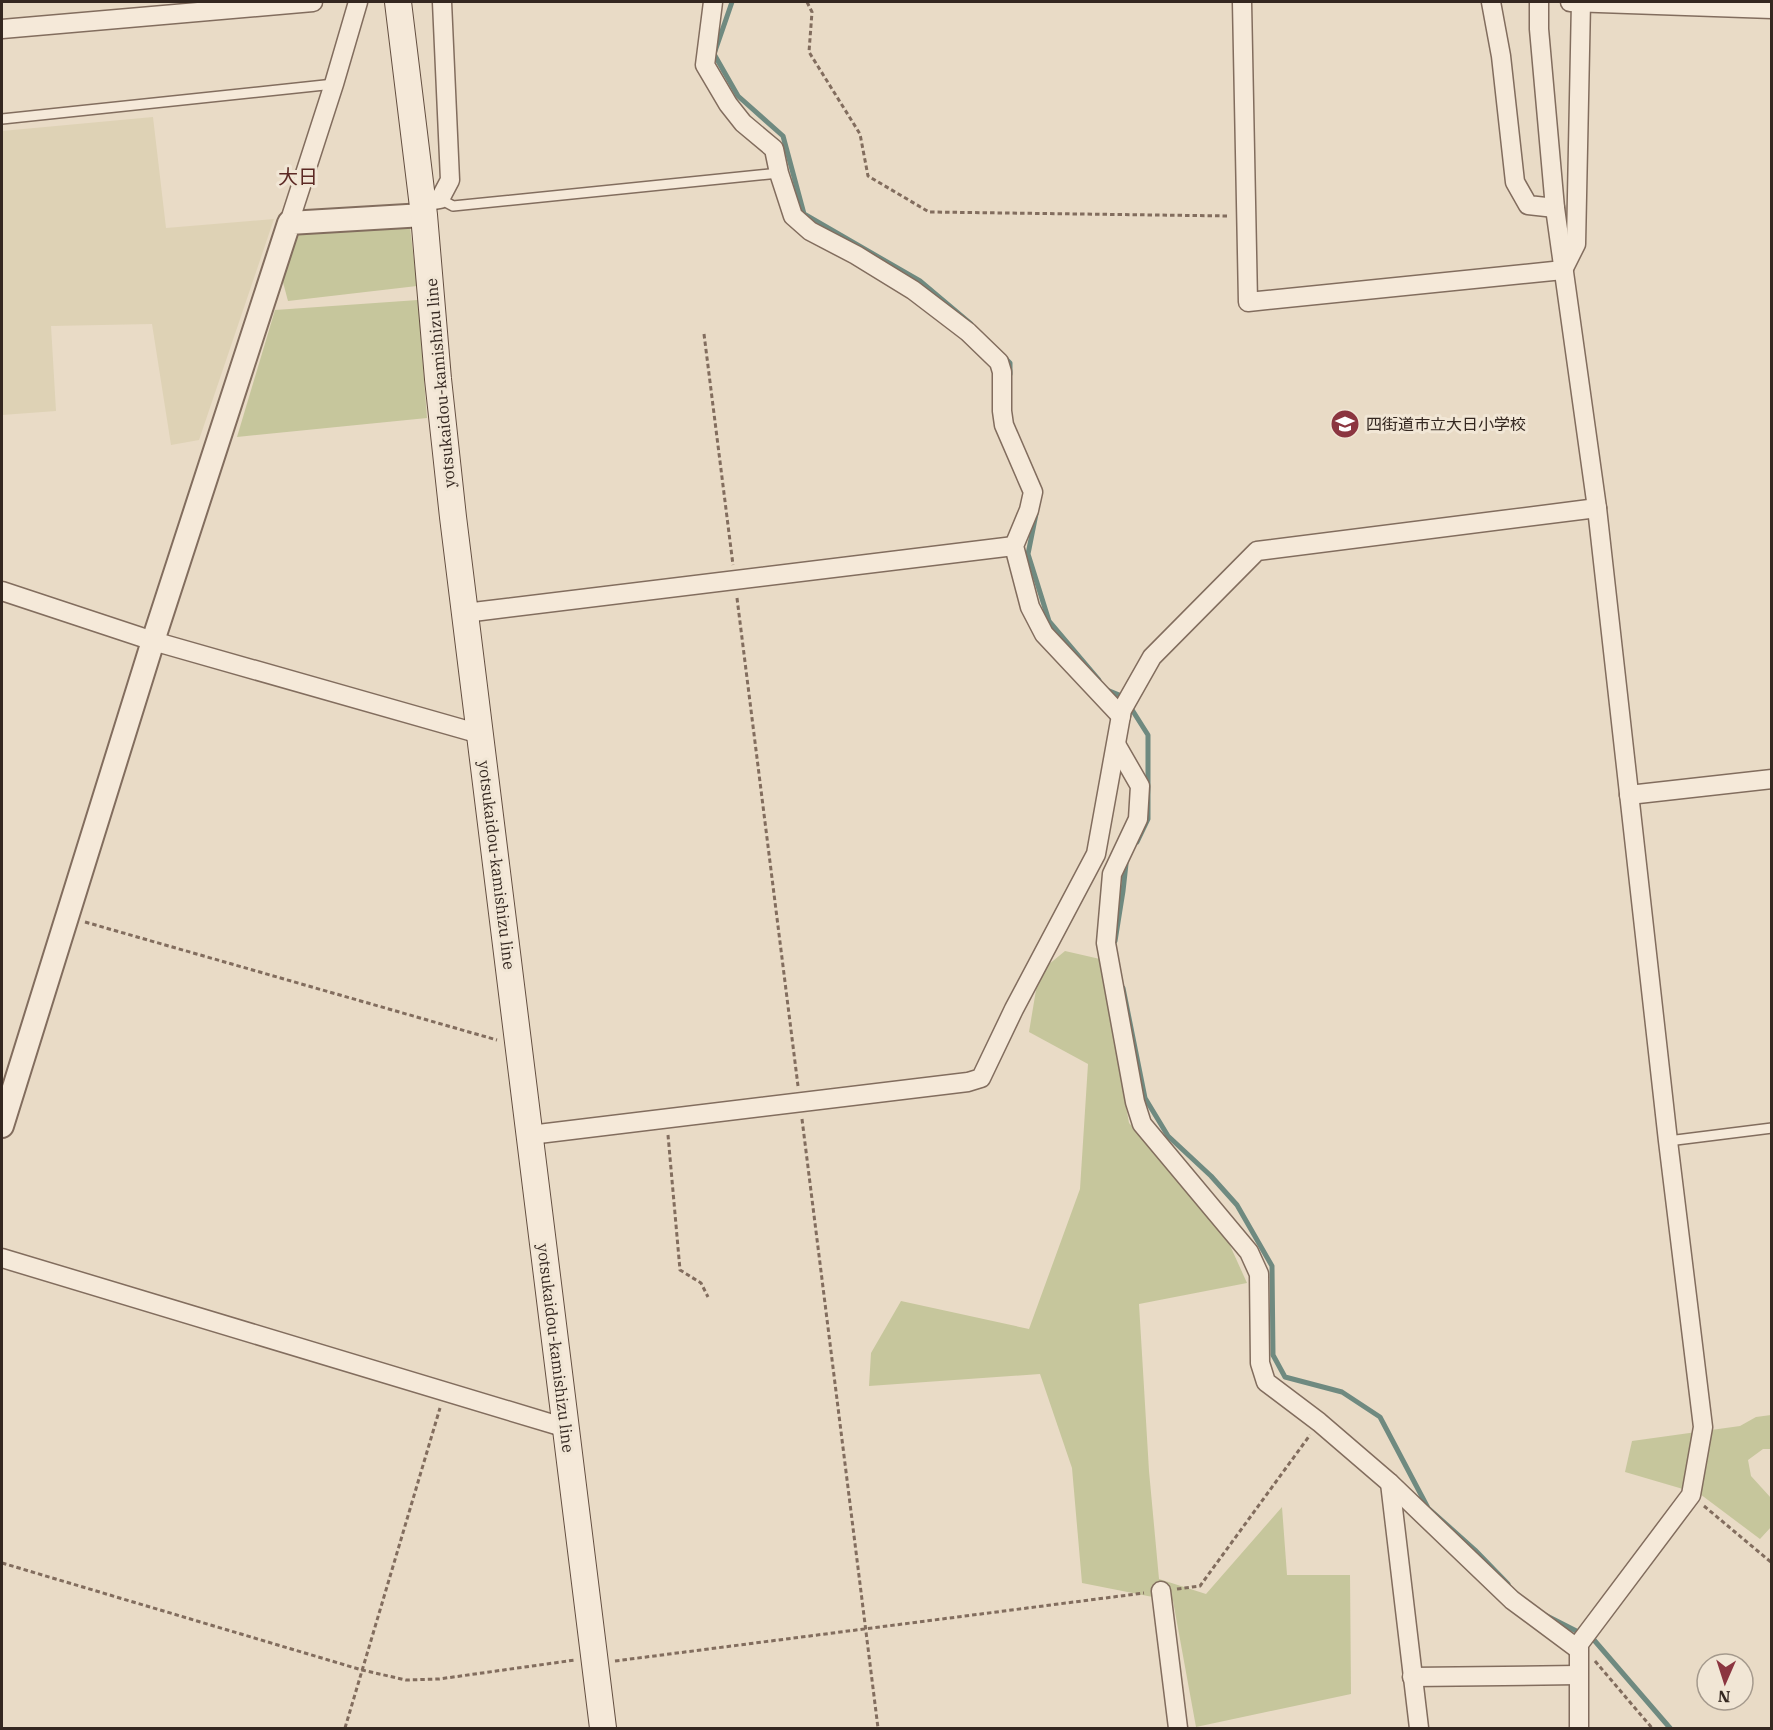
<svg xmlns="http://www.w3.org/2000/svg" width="1773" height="1730" viewBox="0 0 1773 1730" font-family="'IBM Plex Serif','Noto Sans JP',serif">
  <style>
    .farmland { fill: #ded2b5 }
    .green { fill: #c6c69c }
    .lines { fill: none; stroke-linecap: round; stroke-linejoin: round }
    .stream { stroke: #6f8a80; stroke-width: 5 }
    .service-casing { stroke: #826d5e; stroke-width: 12 }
    .minor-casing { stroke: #826d5e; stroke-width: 21 }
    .tertiary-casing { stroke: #826d5e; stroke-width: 26 }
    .secondary-casing { stroke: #644f41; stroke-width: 28 }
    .path { stroke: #826d5e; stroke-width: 3; stroke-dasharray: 4.5 3; stroke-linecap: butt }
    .service { stroke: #f5e9d9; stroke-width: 9 }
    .minor { stroke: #f5e9d9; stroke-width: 18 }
    .tertiary { stroke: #f5e9d9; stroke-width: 22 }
    .secondary { stroke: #f5e9d9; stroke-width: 26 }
    .labels { text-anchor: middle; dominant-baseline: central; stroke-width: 6; stroke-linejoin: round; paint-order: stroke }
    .street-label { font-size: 16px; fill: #342720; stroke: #f1e6d5 }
    .poi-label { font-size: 16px; fill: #342720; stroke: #f1e6d5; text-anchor: start }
    .quarter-label { font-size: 20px; fill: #5c2924; stroke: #f1e6d5 }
  </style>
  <rect width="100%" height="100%" fill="#e9dbc6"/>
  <polygon class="farmland" points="153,117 166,228 274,219 199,440 171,445 152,324 51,326 56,411 2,415 2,131"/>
  <g class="green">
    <polygon points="410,227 417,286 288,301 280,271 293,235"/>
    <polygon points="418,300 427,418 237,437 275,310"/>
    <polygon points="1065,951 1100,959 1129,1123 1214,1210 1247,1283 1139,1304 1149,1471 1159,1579 1206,1594 1282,1507 1287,1575 1350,1575 1351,1694 1196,1727 1173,1601 1082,1583 1072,1468 1040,1374 869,1386 871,1353 901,1301 1029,1329 1080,1189 1088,1064 1029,1032 1036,990 1048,965"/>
    <polygon points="1771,1415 1771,1449 1763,1449 1748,1460 1751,1476 1771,1498 1771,1527 1760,1539 1700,1494 1625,1472 1632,1441 1740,1426 1756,1417"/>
  </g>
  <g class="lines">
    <g class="stream">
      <polyline points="732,2 714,54 738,96 783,136 804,214 920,281 971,324"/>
      <polyline points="1003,356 1010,363 1010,374"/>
      <polyline points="1036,514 1028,554 1049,621 1099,680"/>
      <polyline points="1107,690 1124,697 1148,735 1148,819 1137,842"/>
      <polyline points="1115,941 1123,891 1126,864"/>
      <polyline points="1123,988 1145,1098 1168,1136 1211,1176 1237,1205 1272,1266 1273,1355 1285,1377 1342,1392 1380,1417 1428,1508 1475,1550 1508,1584"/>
      <polyline points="1545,1615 1594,1640 1670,1728"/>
    </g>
    <g class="service-casing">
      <g id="service">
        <polyline points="2,119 334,84"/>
        <polyline points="440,199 453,206 779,173"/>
        <polyline points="1668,1141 1772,1128"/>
      </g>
    </g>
    <g class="minor-casing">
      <g id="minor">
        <polyline points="713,2 705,65 728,104 743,123 774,149 779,173 793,216 810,231 856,255 913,290 968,332 999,362 1002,372 1002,411 1004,425 1033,492 1029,510 1014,546 1030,607 1044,634 1121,716"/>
        <polyline points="1242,2 1248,302 1563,270 1576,244 1581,2"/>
        <polyline points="1491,2 1501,56 1515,182 1528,205 1555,208"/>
        <polyline points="1539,2 1539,29 1555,208 1597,508 1668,1141 1703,1427 1691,1495 1579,1644 1579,1728"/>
        <polyline points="1570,2 1772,9"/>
        <polyline points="2,29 313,2"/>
        <polyline points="423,202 440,199 450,180 442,2"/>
        <polyline points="289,223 334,84 358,2"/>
        <polyline points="2,591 153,641 480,734"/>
        <polyline points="465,613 1014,546"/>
        <polyline points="1117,746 1140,786 1138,819 1112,874 1106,943 1135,1102 1142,1124 1249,1252 1259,1274 1260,1363 1266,1382 1319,1422 1390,1483 1512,1600 1578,1649"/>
        <polyline points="1629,795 1772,779"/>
        <polyline points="530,1135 968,1082 981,1078 1014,1009 1096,854 1122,710 1152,657 1257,551 1597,508"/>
        <polyline points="2,1258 566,1428"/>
        <polyline points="1390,1483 1419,1728"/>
        <polyline points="1161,1591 1178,1728"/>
        <polyline points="1412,1677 1578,1675"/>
      </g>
    </g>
    <g class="tertiary-casing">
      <polyline id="tertiary" points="2,1126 153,641 289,223 424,215"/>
    </g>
    <g class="secondary-casing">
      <polyline id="secondary" points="398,2 424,215 438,379 453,517 603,1728"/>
    </g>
    <g class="path">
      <polyline points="807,2 812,12 809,52 860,134 868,176 929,212 1230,216"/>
      <polyline points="704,334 733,565"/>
      <polyline points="737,598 798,1086"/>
      <polyline points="85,922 497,1040"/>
      <polyline points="802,1119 878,1728"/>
      <polyline points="668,1135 680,1270 701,1283 708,1297"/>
      <polyline points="1704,1506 1772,1563"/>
      <polyline points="2,1563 362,1670 406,1680 439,1679 575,1660"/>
      <polyline points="1177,1589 1200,1586 1310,1435"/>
      <polyline points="615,1661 1144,1593"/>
      <polyline points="1595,1661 1652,1728"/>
      <polyline points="345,1728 440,1408"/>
    </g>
    <use href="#service" class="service"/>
    <use href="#minor" class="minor"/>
    <use href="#tertiary" class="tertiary"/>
    <use href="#secondary" class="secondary"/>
  </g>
  <defs>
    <g id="school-disc" transform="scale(1.5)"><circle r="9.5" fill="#8b3540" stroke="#f1e6d5"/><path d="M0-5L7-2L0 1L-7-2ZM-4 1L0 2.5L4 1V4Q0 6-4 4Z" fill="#fff"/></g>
  </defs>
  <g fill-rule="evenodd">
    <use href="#school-disc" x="1345" y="424"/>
  </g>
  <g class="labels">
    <g class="street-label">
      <text transform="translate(440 383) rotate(-95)">yotsukaidou-kamishizu line</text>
      <text transform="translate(497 865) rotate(83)">yotsukaidou-kamishizu line</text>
      <text transform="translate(556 1348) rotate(83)">yotsukaidou-kamishizu line</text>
    </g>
    <g class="poi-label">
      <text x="1366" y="424">四街道市立大日小学校</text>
    </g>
    <g class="quarter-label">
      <text x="298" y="176">大日</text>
    </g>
  </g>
  <rect width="1773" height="1730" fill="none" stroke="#342720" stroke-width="6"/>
  <g transform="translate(1725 1682) rotate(183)"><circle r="28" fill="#f1e6d5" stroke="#a59a8d" stroke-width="1.5"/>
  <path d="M0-4.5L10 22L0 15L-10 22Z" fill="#8b3540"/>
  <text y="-9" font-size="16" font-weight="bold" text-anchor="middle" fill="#342720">N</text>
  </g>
</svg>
